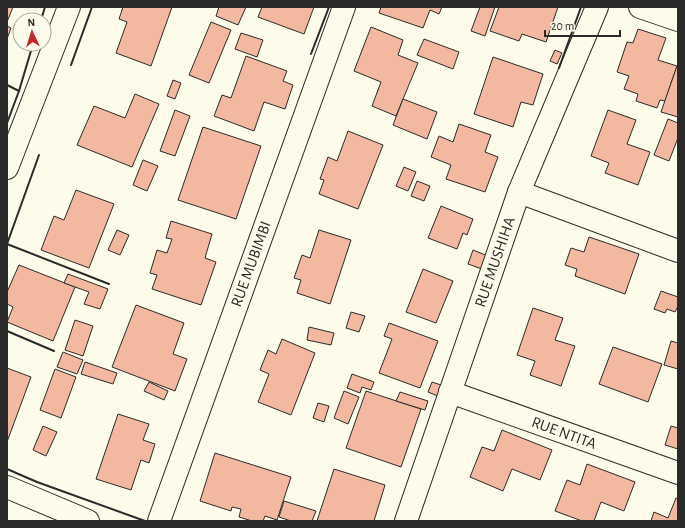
<svg xmlns="http://www.w3.org/2000/svg" width="685" height="528" viewBox="0 0 685 528" font-family="'Alegreya Sans',sans-serif">
  <style>
    .building { fill: #f2b8a0; stroke: #2b2b2b }
    .lines { fill: none; stroke-linecap: round; stroke-linejoin: round }
    .minor-casing { stroke: #2b2b2b; stroke-width: 24 }
    .minor { stroke: #fdfbea; stroke-width: 22 }
    .wall { stroke: #2b2b2b; stroke-width: 2 }
    .labels { text-anchor: middle; dominant-baseline: central; stroke-width: 3; stroke-linejoin: round; paint-order: stroke }
    .street-label { font-size: 16px; fill: #2b2b2b; stroke: #fdfbea }
  </style>
  <rect width="100%" height="100%" fill="#fdfbea"/>
  <g class="building">
    <polygon points="7,7 13,7 7,22"/>
    <polygon points="123,7 172,7 151,66 116,53 127,22 119,19"/>
    <polygon points="219,7 246,7 238,25 216,16"/>
    <polygon points="262,7 314,7 304,34 258,17"/>
    <polygon points="381,7 442,7 439,14 430,10 423,28 379,13"/>
    <polygon points="480,7 495,7 485,36 471,31"/>
    <polygon points="499,7 558,7 546,42 522,34 519,41 490,31"/>
    <polygon points="211,22 231,30 209,83 189,75"/>
    <polygon points="7,26 11,28 7,39"/>
    <polygon points="371,27 403,40 398,55 418,63 396,116 372,106 381,82 354,71"/>
    <polygon points="638,29 666,38 658,60 677,66 665,101 660,100 657,108 636,101 638,94 624,89 629,76 617,72 627,42 633,43"/>
    <polygon points="241,33 263,40 257,57 235,49"/>
    <polygon points="424,39 459,52 453,69 417,55"/>
    <polygon points="555,50 562,53 557,64 550,61"/>
    <polygon points="246,56 287,71 283,81 293,85 285,109 264,102 254,131 214,116 222,95 231,98"/>
    <polygon points="493,57 543,74 533,105 521,102 513,127 474,114"/>
    <polygon points="677,66 678,66 678,117 661,112"/>
    <polygon points="173,80 181,83 175,99 167,96"/>
    <polygon points="135,94 159,104 132,167 77,145 94,106 125,118"/>
    <polygon points="403,99 437,112 427,139 393,125"/>
    <polygon points="175,110 190,116 175,156 160,151"/>
    <polygon points="608,110 636,120 627,144 650,152 638,185 605,173 609,163 591,156"/>
    <polygon points="668,119 678,123 678,138 669,161 654,155"/>
    <polygon points="459,124 491,135 485,152 498,157 485,192 446,179 451,165 431,157 439,136 453,142"/>
    <polygon points="203,127 261,146 236,219 178,200"/>
    <polygon points="348,131 383,145 358,209 319,194 324,180 320,179 328,157 337,161"/>
    <polygon points="143,160 158,166 147,191 133,185"/>
    <polygon points="404,167 416,172 408,191 396,186"/>
    <polygon points="417,181 430,186 424,201 411,196"/>
    <polygon points="76,190 114,204 89,268 41,250 54,216 64,220"/>
    <polygon points="441,206 473,219 467,235 463,233 457,249 428,238"/>
    <polygon points="171,221 212,234 205,258 216,262 201,305 152,289 157,275 150,273 157,250 167,253 172,239 166,238"/>
    <polygon points="117,230 129,235 120,255 108,250"/>
    <polygon points="319,230 351,240 330,304 297,293 301,280 294,278 302,255 310,258"/>
    <polygon points="589,237 639,254 625,294 575,276 577,269 565,265 571,248 584,252"/>
    <polygon points="473,250 488,256 482,269 468,264"/>
    <polygon points="19,265 75,287 53,341 7,322 13,307 7,304 7,292"/>
    <polygon points="423,269 453,281 436,323 406,312"/>
    <polygon points="68,274 108,289 100,309 84,304 89,292 64,283"/>
    <polygon points="661,291 678,297 678,306 675,312 667,309 665,313 654,309"/>
    <polygon points="136,305 184,323 173,354 187,359 175,391 112,367"/>
    <polygon points="533,308 563,318 555,340 575,346 561,386 530,375 535,361 517,355"/>
    <polygon points="351,312 365,316 359,332 346,328"/>
    <polygon points="75,320 93,326 83,356 65,350"/>
    <polygon points="389,323 438,341 420,388 379,373 392,339 384,336"/>
    <polygon points="309,327 334,333 331,345 307,340"/>
    <polygon points="282,339 315,353 291,415 258,402 269,374 260,370 268,350 276,354"/>
    <polygon points="671,341 678,343 678,369 664,365"/>
    <polygon points="613,347 662,364 648,402 599,384"/>
    <polygon points="63,352 83,360 77,374 57,367"/>
    <polygon points="85,362 117,373 113,384 81,374"/>
    <polygon points="7,368 31,377 7,442"/>
    <polygon points="55,369 76,377 61,418 40,410"/>
    <polygon points="352,374 374,382 371,390 362,387 360,393 347,388"/>
    <polygon points="149,382 168,391 164,400 144,391"/>
    <polygon points="432,382 444,386 440,397 428,392"/>
    <polygon points="344,391 359,397 348,424 334,418"/>
    <polygon points="366,391 421,409 401,467 346,448"/>
    <polygon points="400,392 428,401 425,410 396,401"/>
    <polygon points="318,403 329,406 324,422 313,418"/>
    <polygon points="118,414 149,424 143,440 155,444 149,463 141,460 131,490 96,479"/>
    <polygon points="43,426 57,432 46,456 33,450"/>
    <polygon points="671,426 678,428 678,449 665,445"/>
    <polygon points="502,430 552,450 540,480 512,469 503,491 470,477 482,447 494,451"/>
    <polygon points="215,453 291,477 277,520 265,516 263,521 252,521 239,517 241,509 232,507 231,511 200,501"/>
    <polygon points="587,464 635,482 624,511 601,502 594,521 582,521 555,511 567,480 580,485"/>
    <polygon points="334,469 385,485 374,521 317,521"/>
    <polygon points="676,498 678,499 678,521 651,521 654,512 668,518"/>
    <polygon points="284,501 316,511 312,521 291,521 279,517"/>
  </g>
  <g class="lines">
    <g class="minor-casing">
      <g id="minor">
        <polyline points="640,7 678,20"/>
        <polyline points="7,168 69,7"/>
        <polyline points="519,192 678,251"/>
        <polyline points="450,392 678,473"/>
        <polyline points="7,487 88,521"/>
        <polyline points="159,521 344,7"/>
        <polyline points="406,521 519,192 597,7"/>
      </g>
    </g>
    <use href="#minor" class="minor"/>
    <g class="wall">
      <polyline points="41,20 45,7"/>
      <polyline points="311,54 329,7"/>
      <polyline points="71,65 92,7"/>
      <polyline points="559,68 581,7"/>
      <polyline points="7,85 19,91"/>
      <polyline points="7,123 19,91 33,44"/>
      <polyline points="7,244 109,284"/>
      <polyline points="7,244 39,155"/>
      <polyline points="7,331 54,351"/>
      <polyline points="7,469 37,482 145,521"/>
    </g>
  </g>
  <g class="labels">
    <g class="street-label">
      <text transform="translate(495 262) rotate(-71)">RUE MUSHIHA</text>
      <text transform="translate(251 264) rotate(-70)">RUE MUBIMBI</text>
      <text transform="translate(564 433) rotate(20)">RUE NTITA</text>
    </g>
  </g>
  <rect width="685" height="528" fill="none" stroke="#2b2b2b" stroke-width="16"/>
  <g transform="translate(32 32) rotate(356)"><circle r="19" fill="#fdfbea" stroke="#a9a89e"/>
  <path d="M0-3L7 15L0 10L-7 15Z" fill="#c62828"/>
  <text y="-6" font-size="11" font-weight="bold" text-anchor="middle" fill="#2b2b2b">N</text>
  </g>
  <path d="M545 30v6h75v-6" fill="none" stroke="#2b2b2b" stroke-width="2"/>
  <text x="551" y="30" font-size="12" fill="#2b2b2b" stroke="#fdfbea" stroke-width="3" paint-order="stroke">20 m</text>
</svg>
